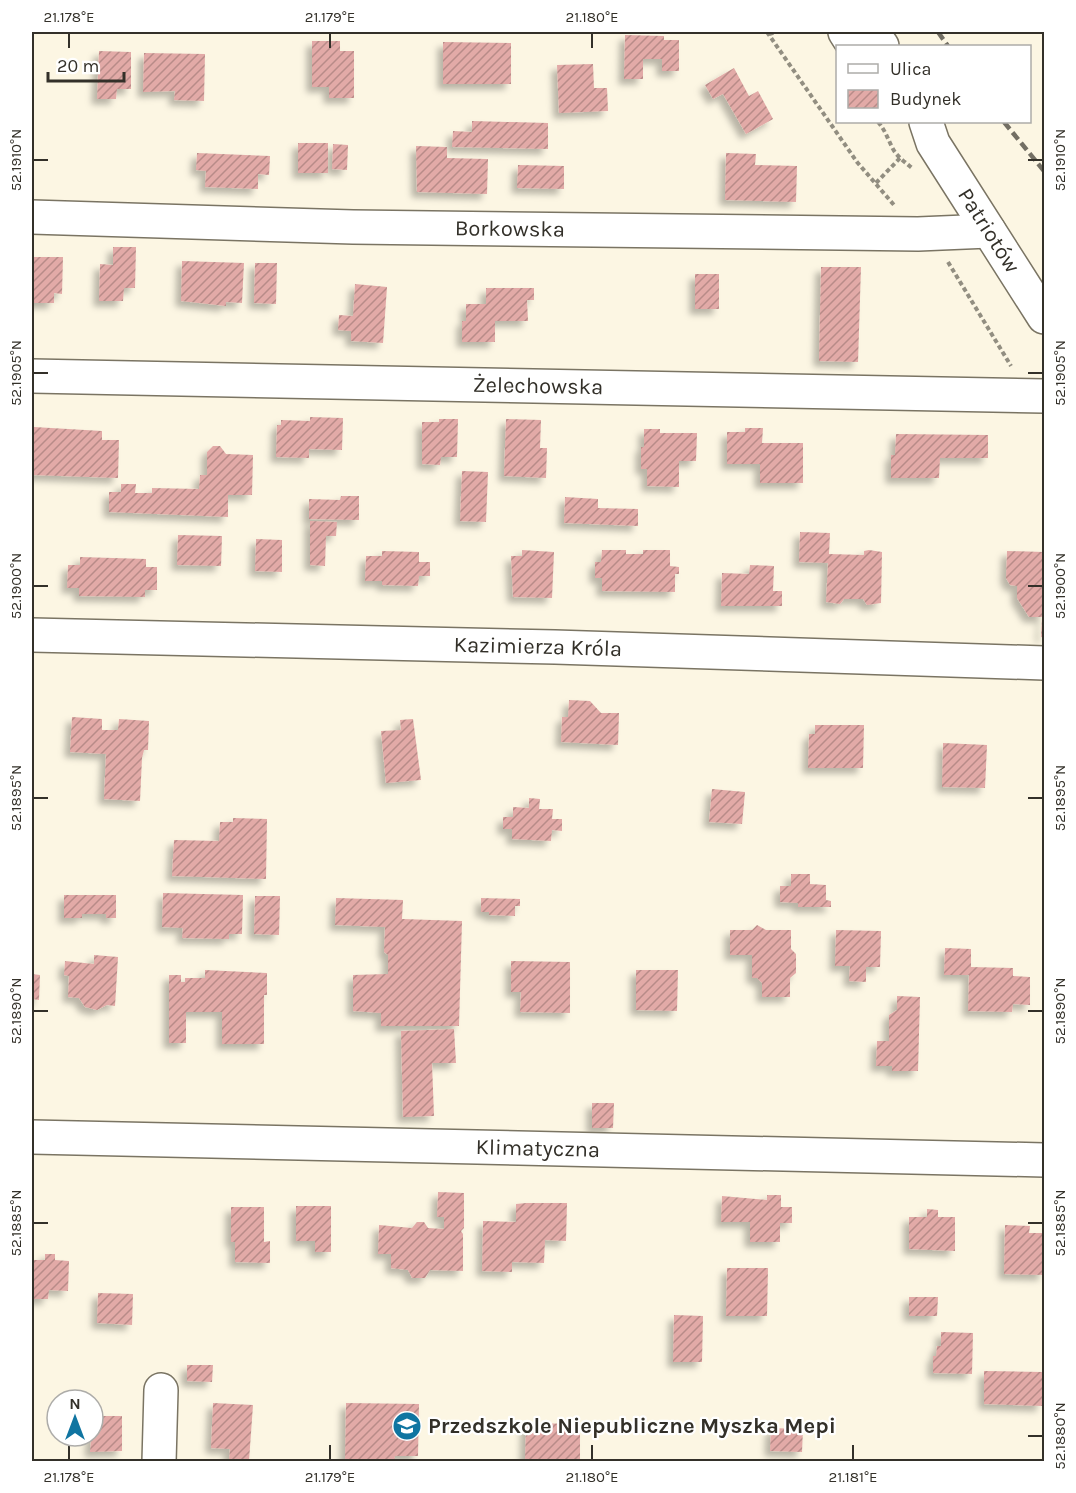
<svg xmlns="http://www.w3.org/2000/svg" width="1076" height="1493" viewBox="0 0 1076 1493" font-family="Karla,sans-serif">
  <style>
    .building { fill: url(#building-hatch); filter: url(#shadow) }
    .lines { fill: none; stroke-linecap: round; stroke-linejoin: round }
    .minor-casing { stroke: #7a7463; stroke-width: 36 }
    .major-casing { stroke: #7a7463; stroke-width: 36 }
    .path { stroke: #928e81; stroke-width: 4; stroke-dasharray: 4.5 3; stroke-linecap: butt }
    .minor { stroke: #fff; stroke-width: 33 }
    .major { stroke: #fff; stroke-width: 33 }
    .rail { stroke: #736f64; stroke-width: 4.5; stroke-dasharray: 9 4.5; stroke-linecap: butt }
    .ticks { fill: none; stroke: #333029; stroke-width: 2 }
    .labels { text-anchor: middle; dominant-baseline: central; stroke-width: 4.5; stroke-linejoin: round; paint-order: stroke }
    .street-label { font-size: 22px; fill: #333029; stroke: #fff }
    .poi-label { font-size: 22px; font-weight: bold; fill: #333029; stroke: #fff; text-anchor: start }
    .neatline { fill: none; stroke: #333029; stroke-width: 2 }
    .ticks-label { font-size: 15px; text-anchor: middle; fill: #333029 }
  </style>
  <defs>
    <pattern id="building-hatch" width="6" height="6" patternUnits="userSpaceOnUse" patternTransform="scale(1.5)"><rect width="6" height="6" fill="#e2aaa7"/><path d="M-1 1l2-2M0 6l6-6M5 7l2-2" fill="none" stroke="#b88b88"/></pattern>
    <filter id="shadow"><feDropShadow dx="-5.5" dy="5.5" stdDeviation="3" flood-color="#0004"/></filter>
  </defs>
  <rect width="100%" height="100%" fill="#fcf6e3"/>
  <g class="building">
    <polygon points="625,35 664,36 664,40 679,40 679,71 662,71 662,59 643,59 643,79 624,79"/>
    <polygon points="312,41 340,41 340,51 354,51 354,98 329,98 329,87 312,87"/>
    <polygon points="443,42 511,43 511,84 443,84"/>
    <polygon points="99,51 131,52 131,89 117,89 116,99 97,99"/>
    <polygon points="144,53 205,54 204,101 174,100 175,91 143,92"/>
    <polygon points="593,64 594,88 607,88 608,111 559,113 557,65"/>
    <polygon points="734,68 749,96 758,91 773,119 746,134 723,94 713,99 705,85"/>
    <polygon points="472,121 548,123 548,149 452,147 453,131 472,132"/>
    <rect x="298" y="143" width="30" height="30"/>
    <polygon points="333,144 348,145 347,170 332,169"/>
    <polygon points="416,146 447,147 447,158 488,159 487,194 417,192"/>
    <polygon points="197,153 270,156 269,175 258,174 258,189 205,187 206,171 196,170"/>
    <polygon points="726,153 756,154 755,165 797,166 796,202 725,200"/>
    <polygon points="518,165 564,166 564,189 517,188"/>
    <polygon points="113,247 136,247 135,288 124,288 123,301 99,301 100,264 113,265"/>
    <polygon points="32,257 63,257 62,294 54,293 54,303 32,303"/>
    <polygon points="182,261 244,263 242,303 226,302 226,306 181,301"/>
    <polygon points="255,263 277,263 276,304 254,303"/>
    <polygon points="821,267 861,267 858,362 819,361"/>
    <rect x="695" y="274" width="24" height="35"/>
    <polygon points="355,284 387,287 383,343 351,341 351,331 338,330 339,315 353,316"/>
    <polygon points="486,288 534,288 534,300 527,300 528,321 495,321 495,342 462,342 462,321 466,321 466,304 486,304"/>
    <polygon points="310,417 343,418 342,450 309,449 309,458 276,457 277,425 281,425 281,420 310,421"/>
    <polygon points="439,419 458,419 457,457 441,457 440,465 422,464 422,422 439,422"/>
    <polygon points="506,419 541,420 540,448 547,448 546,478 504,476"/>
    <polygon points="34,427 102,431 102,440 119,440 118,478 32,475"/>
    <polygon points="745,428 763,428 762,443 803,443 803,483 760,483 760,464 727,464 727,432 745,432"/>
    <polygon points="644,429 660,429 660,433 697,433 696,461 679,461 679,487 647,486 647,469 641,469 641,447 644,447"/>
    <polygon points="896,434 988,435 988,458 940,458 939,478 891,478 891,455 895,455"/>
    <polygon points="213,446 220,446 226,454 253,455 252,495 228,495 228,517 109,512 109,492 121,492 121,484 136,484 135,493 152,493 152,488 199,489 200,475 207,475 207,452"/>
    <polygon points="462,471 488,472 486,522 460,521"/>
    <polygon points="341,496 359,496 359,520 309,519 309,499 340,500"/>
    <polygon points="565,497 598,499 598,508 638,509 638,526 564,523"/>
    <polygon points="310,521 337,522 336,536 326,536 325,566 310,565"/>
    <polygon points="800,532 830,533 829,554 864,555 864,551 869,550 882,552 881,603 867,605 863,599 844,599 840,604 826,602 828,563 799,562"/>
    <polygon points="178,535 222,536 221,566 177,565"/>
    <polygon points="256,539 282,540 282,572 255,571"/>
    <polygon points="522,550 554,552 552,598 513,597 511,556 522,556"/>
    <polygon points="602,550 626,550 626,554 643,554 643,550 670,550 670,566 679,567 679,574 675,574 675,592 602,591 602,578 595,578 595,562 601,562"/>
    <polygon points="382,551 419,552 419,562 430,562 430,576 419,576 418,586 382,585 382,581 365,581 366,556 382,556"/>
    <polygon points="1007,551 1044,552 1044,638 1041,637 1042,617 1029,617 1017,598 1017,586 1010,585 1006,578"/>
    <polygon points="80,557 146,559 146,567 157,567 157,590 145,590 145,597 79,596 79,588 67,588 68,565 80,565"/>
    <polygon points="750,565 774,566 773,591 782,591 782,606 721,606 722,573 749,574"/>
    <polygon points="569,700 590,701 601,713 619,713 618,745 561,742 562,717 568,717"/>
    <polygon points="72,717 102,719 102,730 118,730 119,719 149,721 148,750 144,750 142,758 140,801 104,799 106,754 70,752"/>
    <polygon points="413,719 421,780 386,783 381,731 401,730 400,720"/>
    <polygon points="815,725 864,725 863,768 808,768 809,734 815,734"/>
    <polygon points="943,743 987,745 985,788 942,787"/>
    <polygon points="712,789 745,792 742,824 709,822"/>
    <polygon points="529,798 540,799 539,809 553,809 552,819 562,819 562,831 552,830 551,841 512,839 512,829 503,829 503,817 513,817 513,807 529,808"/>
    <polygon points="233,818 267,819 266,879 172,876 174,840 219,841 220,822 233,822"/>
    <polygon points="791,874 810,874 810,884 826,885 826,900 831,901 831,907 798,907 798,903 780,902 780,886 791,886"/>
    <polygon points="163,893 243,895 242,934 229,934 229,939 182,938 183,928 162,927"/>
    <polygon points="64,895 116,895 116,918 106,918 106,914 82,914 82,918 64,918"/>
    <polygon points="255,896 280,896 279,935 254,934"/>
    <polygon points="336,898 403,900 402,919 462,921 459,1026 381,1026 381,1013 353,1011 353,975 388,974 388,955 384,952 385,927 335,925"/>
    <polygon points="481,898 520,899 520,906 515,906 515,916 489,915 489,912 481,912"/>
    <polygon points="757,925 766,930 791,930 791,949 796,954 796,973 790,978 790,997 762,997 762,983 757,978 752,978 752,955 730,955 730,930 752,930"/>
    <polygon points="836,930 881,931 880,967 866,967 866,982 849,981 850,966 835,966"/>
    <polygon points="945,948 971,949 971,967 1013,968 1013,976 1030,977 1030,1005 1013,1004 1012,1012 968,1011 969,975 944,975"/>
    <polygon points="94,955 118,957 115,1006 107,1005 97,1010 85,1007 79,998 68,997 69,976 64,975 65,961 94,964"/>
    <polygon points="511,961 570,962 570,1013 520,1012 521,992 511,992"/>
    <polygon points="205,970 267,973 267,995 264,995 264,1044 222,1044 222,1012 186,1012 186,1043 169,1043 169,975 181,975 181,982 185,982 185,978 205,978"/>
    <polygon points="636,970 678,970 677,1011 636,1010"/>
    <polygon points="32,974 40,975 39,1000 32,999"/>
    <polygon points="897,996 920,997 918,1071 892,1071 892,1066 876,1066 877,1041 889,1041 889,1015 897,1010"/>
    <polygon points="454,1029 456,1063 432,1063 434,1116 403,1117 401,1031"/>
    <polygon points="592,1103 614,1103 613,1128 592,1128"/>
    <polygon points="438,1192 464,1193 464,1228 461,1231 463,1234 463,1271 430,1270 425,1278 412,1278 408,1270 391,1268 391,1254 378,1254 379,1225 412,1228 417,1222 424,1222 428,1228 444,1229 444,1217 437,1217"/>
    <polygon points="767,1195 781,1195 781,1207 792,1207 792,1223 780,1223 780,1242 750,1242 750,1222 721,1222 722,1196 767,1200"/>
    <polygon points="526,1203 567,1203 566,1241 545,1240 544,1263 512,1262 512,1272 482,1271 483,1221 516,1222 516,1204"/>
    <polygon points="296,1206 331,1206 331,1252 315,1252 315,1241 296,1241"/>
    <polygon points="231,1207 264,1207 264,1242 270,1241 270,1263 235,1262 235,1242 231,1242"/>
    <polygon points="927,1209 938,1210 938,1217 955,1217 955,1251 909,1249 909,1217 927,1217"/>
    <polygon points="1005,1225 1030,1226 1029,1233 1044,1233 1044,1275 1004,1274"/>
    <polygon points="45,1254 55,1254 55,1260 69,1261 68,1291 49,1290 48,1299 32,1299 32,1260 45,1260"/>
    <polygon points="727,1268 768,1268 767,1316 726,1316"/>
    <polygon points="98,1293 133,1294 132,1325 97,1323"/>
    <polygon points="909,1297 938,1297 937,1316 909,1316"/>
    <polygon points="674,1315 703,1316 702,1362 673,1362"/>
    <polygon points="941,1332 973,1333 972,1374 933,1373 933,1356 936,1356 937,1346 941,1346"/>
    <polygon points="187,1365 213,1365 212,1382 187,1381"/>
    <polygon points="984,1371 1043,1372 1042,1406 984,1404"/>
    <polygon points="213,1403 253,1405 249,1461 229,1460 230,1449 211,1448"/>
    <polygon points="346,1403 419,1404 418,1456 395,1456 394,1462 345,1462"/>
    <polygon points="93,1416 122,1416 122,1451 90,1452"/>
    <polygon points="526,1423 580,1424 580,1462 525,1462"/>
    <polygon points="771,1428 803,1429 802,1452 770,1451"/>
  </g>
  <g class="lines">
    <g class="minor-casing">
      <g id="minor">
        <path id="s1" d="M32 217 353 227 918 234 989 231"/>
        <path id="s2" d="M32 376 1044 396"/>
        <path id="s3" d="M32 635 555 647 1044 663"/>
        <path id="s4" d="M32 1137 1044 1160"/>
        <polyline points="159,1462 161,1390"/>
      </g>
    </g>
    <g class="major-casing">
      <g id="major">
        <polyline points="845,32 854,46"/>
        <polyline points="872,32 882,46"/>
        <path id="s5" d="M926 122 933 143 1044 317"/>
      </g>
    </g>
    <g class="path">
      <polyline points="767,32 857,162 894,205"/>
      <polyline points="769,34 776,32"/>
      <path d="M878 122C885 130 887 137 892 147 896 156 905 162 912 168"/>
      <polyline points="876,183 900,158"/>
      <polyline points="948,262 1011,366"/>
    </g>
    <use href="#minor" class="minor"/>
    <use href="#major" class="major"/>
    <g class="rail">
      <polyline points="938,32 948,46"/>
      <polyline points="1004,122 1044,171"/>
    </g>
  </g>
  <path class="ticks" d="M69 33V48M330 33V48M592 33V48M33 160H48M1028 160H1043M33 373H48M1028 373H1043M33 586H48M1028 586H1043M33 798H48M1028 798H1043M33 1011H48M1028 1011H1043M33 1223H48M1028 1223H1043M1028 1436H1043M69 1445V1460M330 1445V1460M592 1445V1460M853 1445V1460"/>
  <defs>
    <g id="school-disc" transform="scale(1.5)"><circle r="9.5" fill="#1075a1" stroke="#fff"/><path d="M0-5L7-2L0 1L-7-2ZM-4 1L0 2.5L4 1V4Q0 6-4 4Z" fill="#fff"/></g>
  </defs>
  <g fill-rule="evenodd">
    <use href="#school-disc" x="407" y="1426"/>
  </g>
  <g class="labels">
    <g class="street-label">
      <text stroke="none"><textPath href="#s1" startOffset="478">Borkowska</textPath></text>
      <text stroke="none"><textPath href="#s5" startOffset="126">Patriotów</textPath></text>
      <text stroke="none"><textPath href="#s2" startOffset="506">Żelechowska</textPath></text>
      <text stroke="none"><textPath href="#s3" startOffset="506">Kazimierza Króla</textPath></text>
      <text stroke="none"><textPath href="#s4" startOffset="506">Klimatyczna</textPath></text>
    </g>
    <g class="poi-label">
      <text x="428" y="1426">Przedszkole Niepubliczne Myszka Mepi</text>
    </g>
  </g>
  <rect width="1076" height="1493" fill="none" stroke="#ffffff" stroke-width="66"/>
  <rect x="836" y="45" width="195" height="78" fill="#ffffff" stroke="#adaca9" stroke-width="1.5"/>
  <rect x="848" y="64" width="30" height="9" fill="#ffffff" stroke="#adaca9" stroke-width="1.5"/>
  <text x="890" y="75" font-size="18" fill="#333029">Ulica</text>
  <rect x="848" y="90" width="30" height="18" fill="url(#building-hatch)" stroke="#adaca9" stroke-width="1.5"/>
  <text x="890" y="105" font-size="18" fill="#333029">Budynek</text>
  <g transform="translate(75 1418)"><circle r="28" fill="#ffffff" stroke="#adaca9" stroke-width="1.5"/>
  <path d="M0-4.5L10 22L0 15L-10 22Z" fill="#1075a1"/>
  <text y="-9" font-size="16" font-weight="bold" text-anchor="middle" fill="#333029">N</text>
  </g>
  <path d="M48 72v9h76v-9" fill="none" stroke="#333029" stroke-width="3"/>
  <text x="57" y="72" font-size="18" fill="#333029" stroke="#ffffff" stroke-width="4.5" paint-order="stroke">20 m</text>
  <rect x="33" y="33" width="1010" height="1427" class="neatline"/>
  <g class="ticks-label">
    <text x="69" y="22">21.178°E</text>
    <text x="330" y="22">21.179°E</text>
    <text x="592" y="22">21.180°E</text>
    <text transform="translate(16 160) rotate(-90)" y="5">52.1910°N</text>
    <text transform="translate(1060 160) rotate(-90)" y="5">52.1910°N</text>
    <text transform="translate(16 373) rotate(-90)" y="5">52.1905°N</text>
    <text transform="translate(1060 373) rotate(-90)" y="5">52.1905°N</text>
    <text transform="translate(16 586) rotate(-90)" y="5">52.1900°N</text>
    <text transform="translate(1060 586) rotate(-90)" y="5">52.1900°N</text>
    <text transform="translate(16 798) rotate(-90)" y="5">52.1895°N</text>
    <text transform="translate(1060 798) rotate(-90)" y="5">52.1895°N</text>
    <text transform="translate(16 1011) rotate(-90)" y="5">52.1890°N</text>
    <text transform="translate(1060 1011) rotate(-90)" y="5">52.1890°N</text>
    <text transform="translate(16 1223) rotate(-90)" y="5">52.1885°N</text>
    <text transform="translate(1060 1223) rotate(-90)" y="5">52.1885°N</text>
    <text transform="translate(1060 1436) rotate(-90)" y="5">52.1880°N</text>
    <text x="69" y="1482">21.178°E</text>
    <text x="330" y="1482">21.179°E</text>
    <text x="592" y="1482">21.180°E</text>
    <text x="853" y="1482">21.181°E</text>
  </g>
</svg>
